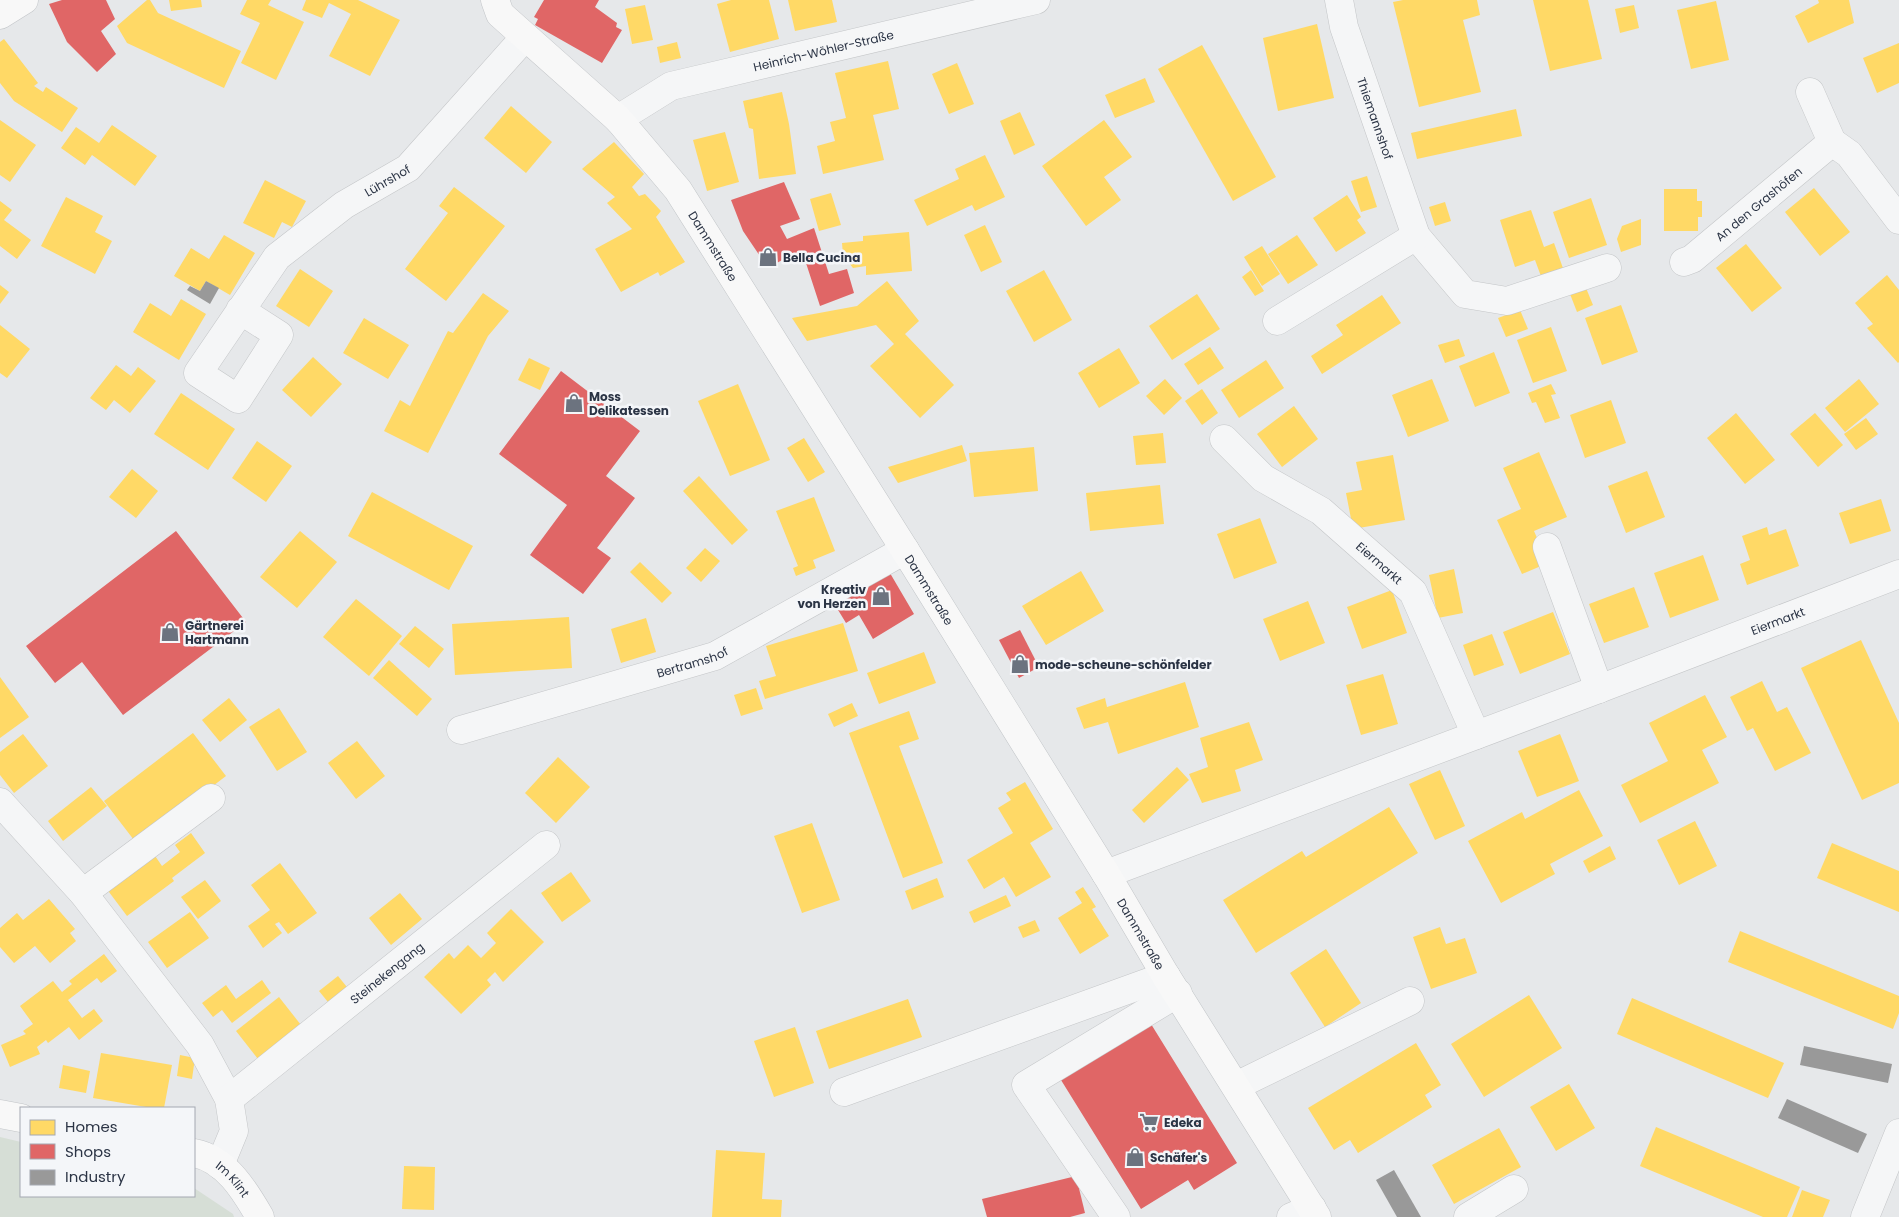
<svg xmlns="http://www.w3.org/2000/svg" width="1899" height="1217" viewBox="0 0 1899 1217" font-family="Poppins,sans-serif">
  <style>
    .green { fill: #d6ded6 }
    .homes { fill: #ffd966 }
    .shops { fill: #e06666 }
    .industry { fill: #999 }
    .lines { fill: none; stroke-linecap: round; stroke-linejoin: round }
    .minor-casing { stroke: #c4c6c8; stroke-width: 29 }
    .major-casing { stroke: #c2c5c8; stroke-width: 29 }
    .minor { stroke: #f5f6f7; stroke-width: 28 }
    .major { stroke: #f8f8f8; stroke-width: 28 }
    .labels { text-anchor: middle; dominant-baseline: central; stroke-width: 5; stroke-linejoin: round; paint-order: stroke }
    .street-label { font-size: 12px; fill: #2b3445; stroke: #f4f6f9 }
    .poi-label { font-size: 12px; font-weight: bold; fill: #2b3445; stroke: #f4f6f9; text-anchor: start }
  </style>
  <rect width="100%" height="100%" fill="#e6e8ea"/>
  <polygon class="green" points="0,1137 21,1142 21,1196 194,1196 194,1188 233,1214 234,1217 0,1217"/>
  <g class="homes">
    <polygon points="147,0 150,0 158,13 241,51 224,88 127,43 117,26"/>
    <polygon points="169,0 201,0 202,7 171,11"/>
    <polygon points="247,0 271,0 268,5 304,22 276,80 241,63 260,23 240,14"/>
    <polygon points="306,0 358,0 400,20 370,76 329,56 351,14 329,3 322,18 302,10"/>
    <polygon points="731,0 769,0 779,39 730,52 717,4"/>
    <polygon points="788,0 832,0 837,22 795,31"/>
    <polygon points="1403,0 1477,0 1480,15 1463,20 1481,92 1419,107 1393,2"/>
    <polygon points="1533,0 1588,0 1602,59 1550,71"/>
    <polygon points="1818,0 1849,0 1854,23 1808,43 1795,16 1819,3"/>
    <polygon points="1716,1 1729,60 1691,69 1677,10"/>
    <polygon points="645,5 653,40 632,44 625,9"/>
    <polygon points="1634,5 1639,28 1620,33 1615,9"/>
    <polygon points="1317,24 1334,98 1278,111 1263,38"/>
    <polygon points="4,39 38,83 34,86 43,92 46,87 78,108 62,132 14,101 0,83 0,42"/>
    <polygon points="677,42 681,58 660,63 657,47"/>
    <polygon points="1899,43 1899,83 1877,93 1863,58"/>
    <polygon points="1202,45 1276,177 1233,201 1158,69"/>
    <polygon points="888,61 899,109 873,115 884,160 823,174 817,146 835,141 830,122 846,118 835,73"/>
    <polygon points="957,63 974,104 949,114 932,74"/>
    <polygon points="1145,78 1155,102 1115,118 1105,95"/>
    <polygon points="782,92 789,124 796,174 759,179 753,129 749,128 743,101"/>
    <polygon points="511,106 552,142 526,173 484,138"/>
    <polygon points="1516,109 1522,136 1417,159 1411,133"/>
    <polygon points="1020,112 1035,145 1014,155 1000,121"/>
    <polygon points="0,120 36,145 10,182 0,175"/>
    <polygon points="1104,120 1132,157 1104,177 1121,200 1086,226 1042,166"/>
    <polygon points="112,125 157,156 135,186 92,155 85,165 61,148 76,127 99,143"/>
    <polygon points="725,132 739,182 707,191 693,140"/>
    <polygon points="614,142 644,174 632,187 639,196 645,194 661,211 656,217 685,262 660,276 658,272 621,292 595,249 632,229 607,203 615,197 582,169"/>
    <polygon points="985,155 1005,197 975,211 972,205 927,226 914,200 959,179 955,169"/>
    <polygon points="1367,176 1377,207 1361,212 1351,181"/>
    <polygon points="265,180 306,201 292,227 282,222 274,238 243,223"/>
    <polygon points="454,187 505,226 446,301 405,269 448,213 439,206"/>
    <polygon points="1814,188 1850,232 1820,256 1785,212"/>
    <polygon points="1664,189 1697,189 1697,201 1702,201 1702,217 1698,217 1698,231 1664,231"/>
    <polygon points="831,193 841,225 819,231 810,199"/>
    <polygon points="1347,195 1361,217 1357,220 1366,233 1336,252 1313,218"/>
    <polygon points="66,197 103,216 95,232 112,241 95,274 41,246"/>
    <polygon points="1591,198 1607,245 1569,258 1553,212"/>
    <polygon points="0,201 12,210 4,220 31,240 17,259 0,246"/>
    <polygon points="1445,202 1451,221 1435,226 1429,207"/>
    <polygon points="1531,210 1544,247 1554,243 1564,271 1542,279 1535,260 1515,267 1500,220"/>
    <polygon points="1641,219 1641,245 1621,252 1617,239 1622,226"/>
    <polygon points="985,225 1002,262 981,272 964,235"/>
    <polygon points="909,232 912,271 866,275 866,266 853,268 843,255 842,243 863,241 863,236"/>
    <polygon points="224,235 255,253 230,295 206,281 200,291 174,276 191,248 209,259"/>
    <polygon points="1297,235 1318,265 1288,284 1268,254"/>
    <polygon points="1746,244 1782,288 1752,312 1716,268"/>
    <polygon points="1262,246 1280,274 1262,286 1244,257"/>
    <polygon points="300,269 333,291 309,327 276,306"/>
    <polygon points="1044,270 1072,320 1034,342 1006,291"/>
    <polygon points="1251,270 1264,291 1255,296 1242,277"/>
    <polygon points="1887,275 1899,290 1899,362 1898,363 1867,328 1873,324 1855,303"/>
    <polygon points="887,281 919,321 905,334 954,385 920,418 870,366 894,344 876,325 807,341 792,318 857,306"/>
    <polygon points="0,285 9,292 0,304"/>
    <polygon points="1586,288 1593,305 1577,312 1570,294"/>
    <polygon points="483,293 509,311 488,336 428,453 384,431 400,400 410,406 448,331 453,333"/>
    <polygon points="1197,294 1220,329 1172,360 1149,326"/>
    <polygon points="1382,295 1401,323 1322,374 1311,356 1343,335 1336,325"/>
    <polygon points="181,299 206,314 179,360 133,332 150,303 171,316"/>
    <polygon points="1621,305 1638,352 1602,365 1585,318"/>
    <polygon points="1520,310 1528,329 1506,337 1498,318"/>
    <polygon points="364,318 409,345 388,379 343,353"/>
    <polygon points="0,325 30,349 7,378 0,373"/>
    <polygon points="1551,327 1567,371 1533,383 1517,340"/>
    <polygon points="1459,339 1465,356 1445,363 1438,345"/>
    <polygon points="1210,347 1224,368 1198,385 1184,364"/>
    <polygon points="1119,348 1140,383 1099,408 1078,373"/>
    <polygon points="1494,352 1510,393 1475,407 1459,366"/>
    <polygon points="313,357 342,384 311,417 282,390"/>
    <polygon points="529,358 550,368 540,390 518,380"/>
    <polygon points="1266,360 1284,388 1239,418 1221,390"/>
    <polygon points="116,365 131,376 138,367 156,381 130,413 114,400 106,410 90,398"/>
    <polygon points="1165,379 1182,398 1164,415 1146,396"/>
    <polygon points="1432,379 1449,421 1408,437 1392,395"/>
    <polygon points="1859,379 1879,404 1845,432 1825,408"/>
    <polygon points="738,384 770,460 730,476 698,401"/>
    <polygon points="1551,384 1556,394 1551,395 1560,418 1545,423 1536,402 1532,403 1528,393"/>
    <polygon points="1202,389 1218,413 1202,425 1185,401"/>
    <polygon points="181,393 235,429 208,470 154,434"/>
    <polygon points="1611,400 1626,443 1585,458 1570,415"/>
    <polygon points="1294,406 1318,439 1282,467 1257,434"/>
    <polygon points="1736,413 1775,460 1745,484 1707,438"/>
    <polygon points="1815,413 1843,445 1818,467 1790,434"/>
    <polygon points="1866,418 1878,434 1856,450 1844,434"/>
    <polygon points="1163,433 1166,463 1136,465 1133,436"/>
    <polygon points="804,438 825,472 808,482 787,448"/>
    <polygon points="257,441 292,466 266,502 232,478"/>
    <polygon points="962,445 967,461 898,483 888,467"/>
    <polygon points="1034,447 1038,491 974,497 969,453"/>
    <polygon points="1539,452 1567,517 1534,531 1548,563 1522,574 1497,520 1521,509 1503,468"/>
    <polygon points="1393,455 1405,520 1353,529 1346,493 1362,490 1356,462"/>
    <polygon points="132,469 158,491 136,518 109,497"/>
    <polygon points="1647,471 1665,517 1626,533 1608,486"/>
    <polygon points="699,476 748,530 732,545 683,491"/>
    <polygon points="1160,485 1164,524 1090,531 1086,493"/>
    <polygon points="372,492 473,546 449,590 348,536"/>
    <polygon points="814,497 835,551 813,560 816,568 796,576 793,568 798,566 776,511"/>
    <polygon points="1881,499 1891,531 1850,544 1839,513"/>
    <polygon points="1260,518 1277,563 1234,579 1217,534"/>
    <polygon points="1767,527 1769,535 1786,529 1799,566 1747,585 1740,564 1750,560 1742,536"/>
    <polygon points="300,531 337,562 297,608 260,577"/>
    <polygon points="705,548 720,561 701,582 686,568"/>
    <polygon points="1703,555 1719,600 1670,618 1654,573"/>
    <polygon points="640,562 672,593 662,603 630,572"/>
    <polygon points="1454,569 1463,613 1438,618 1429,575"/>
    <polygon points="1081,571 1104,611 1046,645 1022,606"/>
    <polygon points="1634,587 1649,627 1604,643 1589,604"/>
    <polygon points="1392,590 1407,633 1362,649 1347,607"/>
    <polygon points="356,599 402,636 369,676 323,637"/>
    <polygon points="1308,601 1325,643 1280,661 1263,619"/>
    <polygon points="1553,612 1570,654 1520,674 1503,632"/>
    <polygon points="569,617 572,668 455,675 452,624"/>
    <polygon points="646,618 656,652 621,663 611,629"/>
    <polygon points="843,623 858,671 765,699 759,681 776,676 766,646"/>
    <polygon points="415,626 444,649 429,668 399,644"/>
    <polygon points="1492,634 1504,665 1474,676 1463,645"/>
    <polygon points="1861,640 1899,723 1899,783 1862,800 1801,668"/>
    <polygon points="924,652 936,683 879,704 867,673"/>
    <polygon points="389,660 432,699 417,716 373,678"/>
    <polygon points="1383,674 1398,724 1361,735 1346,685"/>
    <polygon points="0,677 29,717 0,738"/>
    <polygon points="1762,681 1777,712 1787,707 1811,753 1775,771 1753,728 1747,731 1730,697"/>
    <polygon points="1185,682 1199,727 1118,754 1108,722 1084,729 1076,708 1105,698 1107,707"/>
    <polygon points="756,688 763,709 741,716 734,695"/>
    <polygon points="1705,695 1727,737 1702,750 1719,783 1640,823 1621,785 1668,761 1649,723"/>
    <polygon points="229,698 247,720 220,742 202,720"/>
    <polygon points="852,703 858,716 834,727 828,714"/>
    <polygon points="279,708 307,752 277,771 249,727"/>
    <polygon points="909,711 919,739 899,746 943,863 903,878 849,733"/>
    <polygon points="1249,722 1263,760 1235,770 1241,791 1202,803 1189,774 1208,767 1200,738"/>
    <polygon points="193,733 226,776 137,844 104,801"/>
    <polygon points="23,734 48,766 14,793 0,775 0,752"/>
    <polygon points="1560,734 1579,781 1537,797 1518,751"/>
    <polygon points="357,741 385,776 356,799 328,763"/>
    <polygon points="558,757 590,787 556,823 525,793"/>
    <polygon points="1177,767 1189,780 1144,823 1132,810"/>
    <polygon points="1440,770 1465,826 1435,840 1409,784"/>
    <polygon points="1025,782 1053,829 1030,843 1051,877 1016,897 1004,877 984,889 967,860 1013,833 998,808 1011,800 1006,793"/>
    <polygon points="91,787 107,806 63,841 48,821"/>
    <polygon points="1579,790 1603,836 1550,864 1555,874 1501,903 1468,841 1522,812 1525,819"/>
    <polygon points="1389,807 1418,853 1256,953 1223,900 1302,851 1306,857"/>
    <polygon points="1695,821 1717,866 1679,885 1657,840"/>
    <polygon points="812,823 840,900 802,913 774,836"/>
    <polygon points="191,833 205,853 172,878 174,881 127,916 106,888 153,853 162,866 180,852 175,845"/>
    <polygon points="1832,843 1899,871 1899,912 1817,878"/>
    <polygon points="1610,846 1616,859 1589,873 1583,861"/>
    <polygon points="280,863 317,913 288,934 279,922 275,924 282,933 263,948 248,926 270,910 251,885"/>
    <polygon points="571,872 591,901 562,922 541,893"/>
    <polygon points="937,878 944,897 912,910 905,891"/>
    <polygon points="205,880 221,901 198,919 181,897"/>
    <polygon points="1083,887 1096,907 1092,909 1109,936 1080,954 1058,918 1082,903 1075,892"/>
    <polygon points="400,893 422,919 391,945 369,918"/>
    <polygon points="1006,895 1011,906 974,923 969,912"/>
    <polygon points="49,899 75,929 70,933 76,941 50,963 35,946 14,963 0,947 0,928 17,913 23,920"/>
    <polygon points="511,909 544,942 503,982 495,972 487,980 491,985 461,1014 424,977 449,953 454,959 468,945 481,958 496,943 487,933"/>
    <polygon points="190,912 209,938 167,968 148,942"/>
    <polygon points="1035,920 1040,931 1023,938 1018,927"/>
    <polygon points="1440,927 1446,944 1465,938 1477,973 1431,989 1413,937"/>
    <polygon points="1740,931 1899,996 1899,1013 1893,1029 1728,962"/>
    <polygon points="1326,949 1361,1003 1325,1027 1290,973"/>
    <polygon points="104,954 117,971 101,983 97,978 68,1000 82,1018 94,1009 103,1021 79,1040 69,1027 48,1043 46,1040 37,1047 40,1054 10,1067 1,1045 26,1034 23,1031 33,1024 20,1006 53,981 62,992 72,984 69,981"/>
    <polygon points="338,976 351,992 332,1007 319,991"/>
    <polygon points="262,980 271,993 232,1023 222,1010 213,1017 202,1003 226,985 236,999"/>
    <polygon points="1529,995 1562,1048 1484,1097 1451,1044"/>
    <polygon points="279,997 301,1025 258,1059 236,1031"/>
    <polygon points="1632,998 1784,1063 1768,1098 1617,1034"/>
    <polygon points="908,999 922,1037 829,1069 816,1031"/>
    <polygon points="795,1027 814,1083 774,1097 754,1041"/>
    <polygon points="1416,1043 1441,1085 1425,1095 1432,1107 1358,1153 1350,1140 1334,1150 1308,1108"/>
    <polygon points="101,1053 172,1065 164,1108 152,1108 93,1098"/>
    <polygon points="180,1055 195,1058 192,1079 177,1076"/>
    <polygon points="63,1065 90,1071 86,1093 59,1088"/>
    <polygon points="1569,1084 1595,1128 1556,1151 1530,1107"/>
    <polygon points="1656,1127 1800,1187 1787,1217 1763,1217 1640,1166"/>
    <polygon points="1499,1128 1521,1167 1454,1204 1432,1165"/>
    <polygon points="716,1150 765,1153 762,1199 782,1200 781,1217 712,1217"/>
    <polygon points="404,1166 435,1167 434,1210 402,1209"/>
    <polygon points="1802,1190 1830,1200 1823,1217 1792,1217"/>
  </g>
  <g class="shops">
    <polygon points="62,0 106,0 115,19 101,31 116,54 97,72 67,42 49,4"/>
    <polygon points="544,0 599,0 595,7 617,23 616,27 622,30 602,63 535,25 538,19 534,17"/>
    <polygon points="784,182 800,219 780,226 787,239 814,228 829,274 847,269 854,293 820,306 805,260 793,264 791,255 768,268 743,231 731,200"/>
    <polygon points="561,371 640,431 606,476 635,498 597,548 611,558 583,594 530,555 567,505 499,454"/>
    <polygon points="176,531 246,622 123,715 82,662 55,683 26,646"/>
    <polygon points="887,568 914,614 873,639 859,615 846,623 832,600"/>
    <polygon points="1020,630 1039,667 1019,678 999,640"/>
    <polygon points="1151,1024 1237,1163 1194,1190 1188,1180 1141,1209 1061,1080"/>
    <polygon points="1076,1176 1085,1213 1070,1217 987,1217 982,1199"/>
  </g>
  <g class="industry">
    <polygon points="206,281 219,288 210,304 187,290 190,286 200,291"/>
    <polygon points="1804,1046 1892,1064 1888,1083 1800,1065"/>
    <polygon points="1787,1099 1867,1134 1858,1153 1778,1118"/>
    <polygon points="1394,1170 1421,1217 1397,1217 1376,1180"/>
  </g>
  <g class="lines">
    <g class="minor-casing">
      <g id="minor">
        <path id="s1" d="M1339 0 1344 27 1416 236 1465 294 1507 301 1607 268"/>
        <polyline points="1810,92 1832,142"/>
        <path id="s2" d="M618 119 671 86 1036 0"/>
        <path id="s3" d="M1684 262 1692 259 1832 142 1849 154 1899 220"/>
        <path id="s4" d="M240 310 279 335 238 399 198 373 277 257 344 205 408 168 525 37"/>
        <polyline points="1277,321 1416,236"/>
        <path id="s5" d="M1224 439 1263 478 1321 511 1413 592 1476 735"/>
        <polyline points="1547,547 1599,689"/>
        <path id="s6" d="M461 730 715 656 905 550"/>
        <polyline points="0,802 83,893 200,1045 229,1099 234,1131 220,1165"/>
        <path id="s7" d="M1106 874 1599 689 1899 574"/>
        <polyline points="83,893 211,798"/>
        <polyline points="1236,1086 1410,1001"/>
        <polyline points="844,1092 1166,976"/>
        <path id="s8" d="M229 1099 546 845"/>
        <polyline points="1116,1217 1026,1085 1178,993"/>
        <polyline points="1291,1217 1312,1208"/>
        <polyline points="1468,1217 1514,1189"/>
        <polyline points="1865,1217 1899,1133"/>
      </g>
    </g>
    <g class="major-casing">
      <g id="major">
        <path id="s9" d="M495 0 500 14 618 119 678 190 905 550 1106 874 1166 976 1317 1217"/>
        <polyline points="0,15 24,0"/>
        <polyline points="0,1114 21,1118"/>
        <path id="s10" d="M194 1153C226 1159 245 1191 260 1217"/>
      </g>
    </g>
    <use href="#minor" class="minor"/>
    <use href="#major" class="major"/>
  </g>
  <defs>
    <g id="shop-bare" transform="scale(1.5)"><path d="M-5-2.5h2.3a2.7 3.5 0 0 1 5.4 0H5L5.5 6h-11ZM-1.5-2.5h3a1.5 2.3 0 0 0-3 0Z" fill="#6c737f" stroke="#f4f6f9" stroke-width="2.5" paint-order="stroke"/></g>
    <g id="supermarket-bare" transform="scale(1.5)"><path d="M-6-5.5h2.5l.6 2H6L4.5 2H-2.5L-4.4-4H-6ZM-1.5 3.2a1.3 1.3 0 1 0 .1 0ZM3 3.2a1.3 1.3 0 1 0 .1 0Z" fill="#6c737f" stroke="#f4f6f9" stroke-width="2.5" paint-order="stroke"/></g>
  </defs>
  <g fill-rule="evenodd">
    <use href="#shop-bare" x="768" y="257"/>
    <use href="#shop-bare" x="574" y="403"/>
    <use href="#shop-bare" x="881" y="596"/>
    <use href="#shop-bare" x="170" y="632"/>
    <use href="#shop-bare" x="1020" y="664"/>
    <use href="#supermarket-bare" x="1149" y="1122"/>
    <use href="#shop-bare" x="1135" y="1157"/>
  </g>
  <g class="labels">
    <g class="street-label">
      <text stroke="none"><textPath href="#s2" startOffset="219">Heinrich-Wöhler-Straße</textPath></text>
      <text stroke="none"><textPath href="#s1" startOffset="124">Thiemannshof</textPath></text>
      <text stroke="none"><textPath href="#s4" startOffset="445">Lührshof</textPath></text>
      <text stroke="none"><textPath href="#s3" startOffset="95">An den Grashöfen</textPath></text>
      <text stroke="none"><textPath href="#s9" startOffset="332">Dammstraße</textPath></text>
      <text stroke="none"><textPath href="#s5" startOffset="200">Eiermarkt</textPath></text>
      <text stroke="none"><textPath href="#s9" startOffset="738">Dammstraße</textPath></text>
      <text stroke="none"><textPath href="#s7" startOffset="718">Eiermarkt</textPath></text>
      <text stroke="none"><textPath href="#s6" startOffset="241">Bertramshof</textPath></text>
      <text stroke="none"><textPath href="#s9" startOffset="1142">Dammstraße</textPath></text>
      <text stroke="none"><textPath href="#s8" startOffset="202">Steinekengang</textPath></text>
      <text stroke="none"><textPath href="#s10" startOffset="48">Im Klint</textPath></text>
    </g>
    <g class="poi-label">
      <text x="783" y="257">Bella Cucina</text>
      <text x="589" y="396">Moss<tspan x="589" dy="14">Delikatessen</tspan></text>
      <text x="866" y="589" text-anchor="end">Kreativ<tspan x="866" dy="14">von Herzen</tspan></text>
      <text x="185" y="625">Gärtnerei<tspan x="185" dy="14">Hartmann</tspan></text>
      <text x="1035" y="664">mode-scheune-schönfelder</text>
      <text x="1164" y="1122">Edeka</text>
      <text x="1150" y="1157">Schäfer's</text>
    </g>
  </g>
  <rect x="20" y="1107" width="175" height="90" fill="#f4f6f9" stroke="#a4a8b1"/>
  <rect x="30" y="1120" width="25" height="15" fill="#ffd966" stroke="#a4a8b1"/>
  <text x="65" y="1132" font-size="15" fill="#2b3445">Homes</text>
  <rect x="30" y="1144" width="25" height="15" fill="#e06666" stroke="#a4a8b1"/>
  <text x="65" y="1157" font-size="15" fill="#2b3445">Shops</text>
  <rect x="30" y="1170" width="25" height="15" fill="#999999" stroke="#a4a8b1"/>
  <text x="65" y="1182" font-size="15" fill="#2b3445">Industry</text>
</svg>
